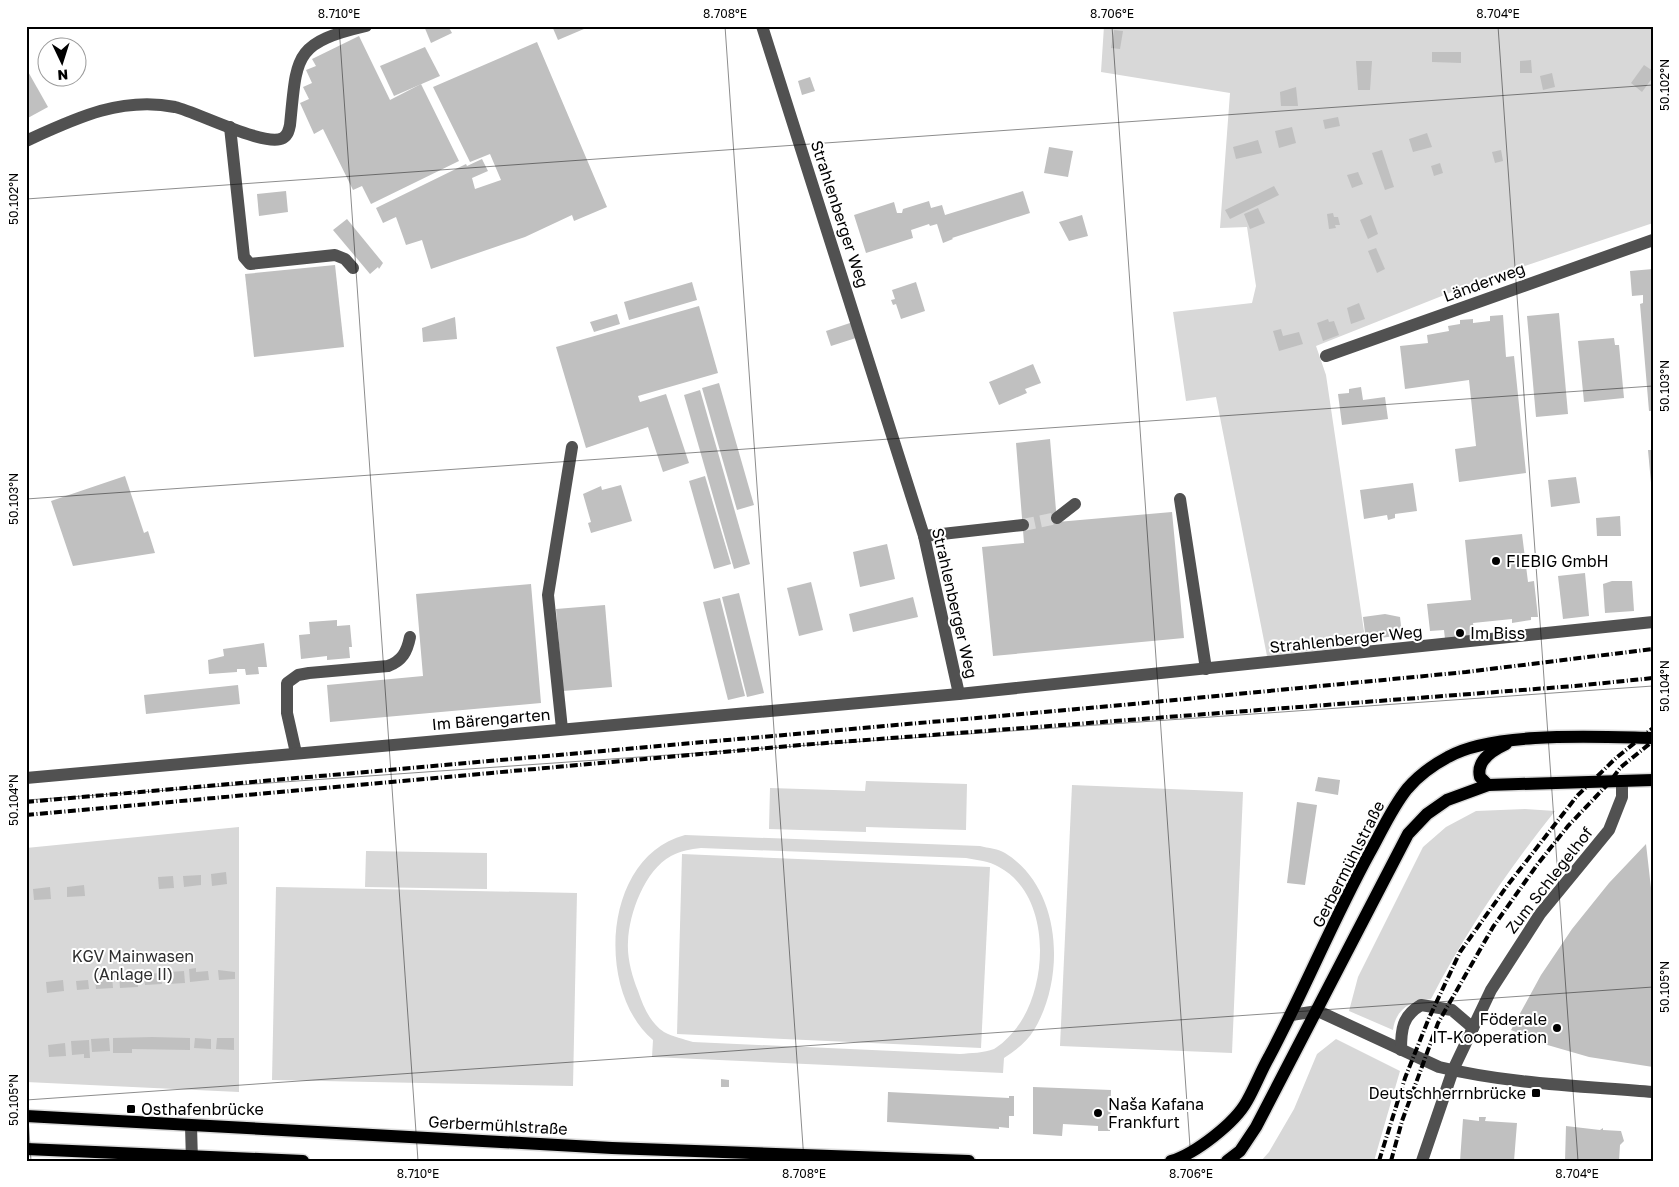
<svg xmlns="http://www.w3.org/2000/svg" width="1679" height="1187" viewBox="0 0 1679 1187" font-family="'Golos Text',sans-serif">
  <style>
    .green { fill: #d8d8d8; fill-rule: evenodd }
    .building { fill: #c0c0c0 }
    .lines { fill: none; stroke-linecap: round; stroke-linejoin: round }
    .minor-tunnel { stroke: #d9d9d9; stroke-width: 12; stroke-dasharray: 12 6; stroke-linecap: butt }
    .major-casing { stroke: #dbdbdb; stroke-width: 15 }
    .minor { stroke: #515151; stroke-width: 12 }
    .major { stroke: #000; stroke-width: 12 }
    .rail { stroke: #000; stroke-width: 4; stroke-dasharray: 8 2.5 1 2.5; stroke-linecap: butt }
    .ticks { fill: none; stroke: #000; stroke-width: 1; stroke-opacity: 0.45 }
    .poi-dot { fill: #000; stroke: #fff; stroke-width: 2 }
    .labels { text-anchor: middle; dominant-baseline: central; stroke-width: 4; stroke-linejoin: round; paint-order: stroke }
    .street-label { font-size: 16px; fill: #000; stroke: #fff }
    .poi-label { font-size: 16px; fill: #000; stroke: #fff; text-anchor: start }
    .park-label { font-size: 16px; fill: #2f2f2f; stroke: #fff }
    .neatline { fill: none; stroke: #000; stroke-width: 2 }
    .ticks-label { font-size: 12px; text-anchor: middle; fill: #000 }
  </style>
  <rect width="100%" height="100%" fill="#fff"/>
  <g class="green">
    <polygon points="1104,26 1653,26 1653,223 1477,282 1316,346 1326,375 1366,645 1267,656 1216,397 1186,401 1173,312 1252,303 1256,286 1247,227 1220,228 1230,93 1101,72"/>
    <polygon points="866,781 967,784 966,830 866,827 866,832 769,829 770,788 865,791"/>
    <polygon points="1072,785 1243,792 1232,1053 1060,1046"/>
    <path d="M1525 809 1555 811C1508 870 1466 931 1431 999 1411 1001 1396 1008 1393 1030L1349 1011 1358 977 1423 847 1446 827 1476 811Z"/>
    <polygon points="239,827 239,1092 26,1082 26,848"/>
    <path d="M685 835 980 846C988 848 999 849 1005 853 1062 888 1066 977 1034 1030 1027 1042 1015 1051 1004 1058L1003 1073 652 1057 653 1040C595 991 603 856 685 835ZM701 848 966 858C977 860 989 861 999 867 1053 896 1049 990 1014 1031 1009 1037 1001 1045 994 1049 984 1053 971 1053 960 1054L693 1042C684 1039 673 1037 664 1032 650 1023 643 1006 638 991 632 976 627 958 628 942 629 913 645 870 671 856 681 851 690 849 701 848Z"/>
    <polygon points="366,851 487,853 487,889 365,887"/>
    <polygon points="682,854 990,867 981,1048 677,1034"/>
    <polygon points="276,887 577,893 573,1086 272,1080"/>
    <polygon points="1336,1039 1400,1071 1374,1161 1261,1161 1269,1152 1294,1109 1317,1054"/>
  </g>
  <g class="building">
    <polygon points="424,26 448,26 452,33 431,43"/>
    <polygon points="552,26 591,26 558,40"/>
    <polygon points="1114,30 1123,31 1120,49 1111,48"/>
    <polygon points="359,36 390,100 421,84 459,161 371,204 362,186 353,190 323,129 314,134 300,103 309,99 303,87 312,83 306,70 316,66 312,59"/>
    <polygon points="537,42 607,207 574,221 572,215 525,237 431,269 422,240 406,245 396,217 383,223 376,208 466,164 467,166 482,159 488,171 472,178 475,189 501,180 490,154 470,162 433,87"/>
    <polygon points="425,47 440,76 394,96 380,66"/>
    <polygon points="1432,52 1461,52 1461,63 1432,62"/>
    <polygon points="1531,60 1532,73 1520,73 1520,61"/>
    <polygon points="1356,61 1372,61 1370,90 1358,90"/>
    <polygon points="1644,65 1653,71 1653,77 1642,92 1631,83"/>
    <polygon points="26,68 48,107 26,119"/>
    <polygon points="1552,73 1555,87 1543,90 1540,76"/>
    <polygon points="810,77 815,91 802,95 798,81"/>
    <polygon points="1296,87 1298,106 1281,106 1280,92"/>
    <polygon points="1338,117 1340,126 1325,129 1323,120"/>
    <polygon points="1292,127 1296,143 1279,148 1275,131"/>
    <polygon points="1427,133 1432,147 1413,152 1409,139"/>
    <polygon points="1258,140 1262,153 1236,159 1233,147"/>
    <polygon points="1049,147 1073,151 1068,177 1044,173"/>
    <polygon points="1382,150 1394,187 1385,190 1372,153"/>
    <polygon points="1501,150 1503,161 1495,163 1492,152"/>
    <polygon points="1440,163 1443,173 1434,176 1431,166"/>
    <polygon points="1358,172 1363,184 1352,188 1347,175"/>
    <polygon points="1274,186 1279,195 1230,219 1225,210"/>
    <polygon points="286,191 288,212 259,216 257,194"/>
    <polygon points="1023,191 1030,213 952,238 953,239 943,243 937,224 930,226 929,224 911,230 913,238 866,253 854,215 894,202 897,213 902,213 903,209 929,201 931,208 942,205 945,215"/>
    <polygon points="1258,208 1265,223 1250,229 1244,214"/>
    <polygon points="1333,213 1334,217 1338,217 1340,225 1335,225 1336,228 1329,229 1327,214"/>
    <polygon points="1082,215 1088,236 1069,241 1059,222"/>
    <polygon points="1371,215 1378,234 1368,239 1360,220"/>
    <polygon points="347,219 383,263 379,269 378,267 370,274 333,230"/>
    <polygon points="1376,248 1385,269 1377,273 1368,251"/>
    <polygon points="335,265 344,347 254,357 245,274"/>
    <polygon points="1653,269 1653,411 1649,411 1640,304 1643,303 1643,295 1632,296 1630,271"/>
    <polygon points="692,282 697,300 629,320 624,302"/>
    <polygon points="916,282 925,311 901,319 896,304 893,305 891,300 895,299 892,290"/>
    <polygon points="1359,303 1365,319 1351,324 1347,308"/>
    <polygon points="699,306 718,373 638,396 640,402 666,394 689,463 663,472 648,427 586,448 556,347"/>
    <polygon points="1559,313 1568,414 1536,417 1527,316"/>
    <polygon points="617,314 620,324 594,332 590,322"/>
    <polygon points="1503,315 1506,357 1514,356 1526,473 1459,482 1455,449 1476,446 1469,380 1405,389 1400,346 1428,343 1427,335 1449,331 1448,326 1460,324 1460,320 1473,319 1473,323 1490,321 1490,316"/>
    <polygon points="455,317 457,339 423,342 422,328"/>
    <polygon points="1328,319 1329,322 1334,321 1339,335 1323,341 1317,323"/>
    <polygon points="853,322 859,337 831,346 826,331"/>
    <polygon points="1281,329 1283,336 1299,332 1303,344 1279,351 1273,331"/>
    <polygon points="1614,338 1615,345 1619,345 1624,398 1584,402 1578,341"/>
    <polygon points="1033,364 1041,383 1025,389 1027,393 999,405 989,382"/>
    <polygon points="719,383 754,505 737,510 702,388"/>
    <polygon points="1361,387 1363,400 1385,397 1388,419 1342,425 1338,394 1349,393 1349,389"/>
    <polygon points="700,390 750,564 734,569 684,395"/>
    <polygon points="1050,439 1057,522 1172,512 1184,638 993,656 982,547 1024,543 1016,443"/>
    <polygon points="1648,450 1653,450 1653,483 1651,483"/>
    <polygon points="125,476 144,533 148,531 155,553 73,566 51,501"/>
    <polygon points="705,476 731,564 714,569 689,481"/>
    <polygon points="1576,477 1580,503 1551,507 1548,480"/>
    <polygon points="1413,483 1417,511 1395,514 1395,518 1388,520 1387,515 1364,519 1360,490"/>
    <polygon points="621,485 632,521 591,533 588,523 591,522 583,494 601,486 602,490"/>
    <polygon points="1620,516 1621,536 1597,536 1596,518"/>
    <polygon points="1522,534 1528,582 1534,581 1538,617 1531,617 1531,620 1512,623 1512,619 1473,623 1475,635 1445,639 1444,630 1430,631 1427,604 1471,600 1465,540"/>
    <polygon points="887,544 895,579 860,587 853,552"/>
    <polygon points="1585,573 1589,616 1563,619 1558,576"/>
    <polygon points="1612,581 1632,581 1634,611 1605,613 1603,584"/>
    <polygon points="811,582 823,630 799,636 787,588"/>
    <polygon points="531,584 541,703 330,722 327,685 423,676 416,594"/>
    <polygon points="739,593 764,693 747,697 722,597"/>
    <polygon points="913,597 918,617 853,632 849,614"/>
    <polygon points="720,598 745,696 728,700 703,602"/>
    <polygon points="605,605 612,687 563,691 556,609"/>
    <polygon points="1385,614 1400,617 1402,635 1366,640 1363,617"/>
    <polygon points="337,620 337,626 350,625 352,647 349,647 350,658 327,660 327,656 301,659 299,635 310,634 309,622"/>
    <polygon points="264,643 267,667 258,667 259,674 246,675 245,669 237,669 237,672 209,674 208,660 224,656 223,649"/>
    <polygon points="238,685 240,704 146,714 144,695"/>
    <polygon points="1318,777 1340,780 1338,795 1315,791"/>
    <polygon points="1297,802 1317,805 1305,885 1287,883"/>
    <polygon points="1646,844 1651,888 1653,886 1653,1067 1589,1057 1544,1044 1511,1030 1541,975 1572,929 1609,883"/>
    <polygon points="226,872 227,884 212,886 211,874"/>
    <polygon points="201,875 201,885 184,887 183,876"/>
    <polygon points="173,876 174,888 159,889 158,877"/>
    <polygon points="84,885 85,896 67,897 67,887"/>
    <polygon points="50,887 51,899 34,900 33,889"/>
    <polygon points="196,968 196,972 208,971 209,980 190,982 189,969"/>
    <polygon points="218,970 235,972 235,979 219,980"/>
    <polygon points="184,971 185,983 169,984 168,972"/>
    <polygon points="161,973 162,984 145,985 144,974"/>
    <polygon points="137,975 138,987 120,988 119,976"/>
    <polygon points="112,977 113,988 96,989 95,978"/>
    <polygon points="63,980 64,991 47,993 46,982"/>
    <polygon points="88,980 89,989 77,990 76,981"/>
    <polygon points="152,1037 190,1038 190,1050 132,1049 132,1053 113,1053 113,1038"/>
    <polygon points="109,1038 110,1051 92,1052 91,1039"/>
    <polygon points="195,1038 211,1039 211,1049 194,1048"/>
    <polygon points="217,1038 234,1038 234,1050 216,1049"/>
    <polygon points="89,1040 90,1058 84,1058 84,1054 72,1055 71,1041"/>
    <polygon points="65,1043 66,1056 49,1057 48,1045"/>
    <polygon points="721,1079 729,1080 729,1087 721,1087"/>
    <polygon points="1033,1087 1111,1090 1110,1131 1098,1131 1098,1126 1063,1124 1062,1136 1033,1134"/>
    <polygon points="888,1092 1009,1098 1009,1096 1014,1096 1014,1116 1009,1116 1009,1128 999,1127 999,1129 887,1122"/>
    <polygon points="1479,1117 1486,1117 1485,1121 1517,1123 1514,1161 1460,1161 1463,1119 1479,1121"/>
    <polygon points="1566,1126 1600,1130 1603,1128 1603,1130 1621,1131 1624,1141 1620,1145 1619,1161 1565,1161"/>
  </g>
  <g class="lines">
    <polyline class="minor-tunnel" points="1023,525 1057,518"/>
    <g class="major-casing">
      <g id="major">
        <path d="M1488 785 1480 777C1476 761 1493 750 1506 744"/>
        <polyline points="26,1116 612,1148 969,1161"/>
        <polyline points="26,1149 303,1161"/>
        <path d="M1171 1161C1195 1154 1235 1123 1247 1101 1255 1087 1261 1071 1269 1057 1304 991 1333 920 1369 854 1381 833 1391 809 1407 789 1418 776 1433 765 1448 757 1493 731 1600 737 1653 738"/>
        <polyline points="1227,1161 1240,1151 1256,1127 1408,834 1427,814 1447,800 1488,785 1653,780"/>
      </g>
    </g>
    <g class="minor">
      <polyline points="762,26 924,536 959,694"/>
      <polyline points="230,127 244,257 250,264 335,255 345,259 353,268"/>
      <path d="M26 141C74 119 121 96 175 107 197 112 266 148 283 138 288 135 289 130 290 125 297 56 293 43 366 26"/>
      <polyline points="1326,356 1653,240"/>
      <polyline points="1180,499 1206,669"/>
      <polyline points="1057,518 1075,504"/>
      <polyline points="924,536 1023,525"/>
      <polyline points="562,729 548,595 572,447"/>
      <path d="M296 753 287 713V683L298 675 309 673 388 666C402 661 407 652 410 637"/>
      <polyline points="26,778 959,694 1653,622"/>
      <path d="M1291 1015 1318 1011 1439 1067C1509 1084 1582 1086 1653 1092"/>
      <path d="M1401 1050C1401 1030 1402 1016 1421 1005L1452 1010 1473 1028"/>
      <polyline points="191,1126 192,1161"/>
      <polyline points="1422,1161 1453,1070 1491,990 1540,914 1609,830 1622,797 1622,781"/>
    </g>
    <use href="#major" class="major"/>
    <g class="rail">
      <polyline points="26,802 1123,705 1466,672 1653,649"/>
      <polyline points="26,815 800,745 1575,686 1653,678"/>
      <polyline points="1379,1161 1405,1078 1429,1018 1460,952 1507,886 1577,796 1616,758 1653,728"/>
      <polyline points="1391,1161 1402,1121 1438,1023 1493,927 1537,865 1568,826 1608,784 1621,767 1653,741"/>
    </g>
  </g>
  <path class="ticks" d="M339 26 418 1161M725 26 804 1161M1112 26 1191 1161M1498 26 1578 1161M26 199 1653 85M26 499 1653 386M26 800 1653 686M26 1088 31 1161M26 1100 1653 987"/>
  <g class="poi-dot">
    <circle cx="1496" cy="561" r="5"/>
    <circle cx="1460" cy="633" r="5"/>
    <circle cx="1557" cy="1028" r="5"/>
    <rect x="1531" y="1088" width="10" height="10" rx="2.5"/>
    <rect x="126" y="1104" width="10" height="10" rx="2.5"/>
    <circle cx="1098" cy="1113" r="5"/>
  </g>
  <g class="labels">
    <g class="street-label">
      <text transform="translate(840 214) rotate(72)">Strahlenberger Weg</text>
      <text transform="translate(1484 282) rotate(-20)">Länderweg</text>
      <text transform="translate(955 603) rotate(77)">Strahlenberger Weg</text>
      <text transform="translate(1346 639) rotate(-6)">Strahlenberger Weg</text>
      <text transform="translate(491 719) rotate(-5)">Im Bärengarten</text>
      <text transform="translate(1348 864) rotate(-63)">Gerbermühlstraße</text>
      <text transform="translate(1549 880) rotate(-52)">Zum Schlegelhof</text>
      <text transform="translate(498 1125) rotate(3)">Gerbermühlstraße</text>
    </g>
    <g class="poi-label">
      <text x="1506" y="561">FIEBIG GmbH</text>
      <text x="1470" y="633">Im Biss</text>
      <text x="1547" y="1019" text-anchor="end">Föderale<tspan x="1547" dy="18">IT-Kooperation</tspan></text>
      <text x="1526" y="1093" text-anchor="end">Deutschherrnbrücke</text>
      <text x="1108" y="1104">Naša Kafana<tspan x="1108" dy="18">Frankfurt</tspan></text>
      <text x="141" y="1109">Osthafenbrücke</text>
    </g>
    <g class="park-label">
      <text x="133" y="956">KGV Mainwasen<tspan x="133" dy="18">(Anlage II)</tspan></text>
    </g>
  </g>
  <rect width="1679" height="1187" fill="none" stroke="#ffffff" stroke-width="55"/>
  <g transform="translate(62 62) rotate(176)"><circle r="24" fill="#ffffff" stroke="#999999"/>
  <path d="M0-4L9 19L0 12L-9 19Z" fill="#000000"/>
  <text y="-8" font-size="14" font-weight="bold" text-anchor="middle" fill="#000000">N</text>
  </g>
  <rect x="28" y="28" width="1624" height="1132" class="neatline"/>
  <g class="ticks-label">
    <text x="339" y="18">8.710°E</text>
    <text x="725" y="18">8.708°E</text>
    <text x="1112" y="18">8.706°E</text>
    <text x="1498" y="18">8.704°E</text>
    <text transform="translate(1665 85) rotate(-90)" y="4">50.102°N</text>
    <text transform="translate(14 199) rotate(-90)" y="4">50.102°N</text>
    <text transform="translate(1665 386) rotate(-90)" y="4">50.103°N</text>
    <text transform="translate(14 499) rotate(-90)" y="4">50.103°N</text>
    <text transform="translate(1665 686) rotate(-90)" y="4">50.104°N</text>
    <text transform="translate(14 800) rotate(-90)" y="4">50.104°N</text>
    <text transform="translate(1665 987) rotate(-90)" y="4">50.105°N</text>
    <text transform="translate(14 1100) rotate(-90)" y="4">50.105°N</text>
    <text x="418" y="1178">8.710°E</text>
    <text x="804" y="1178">8.708°E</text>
    <text x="1191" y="1178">8.706°E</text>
    <text x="1577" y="1178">8.704°E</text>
  </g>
</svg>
